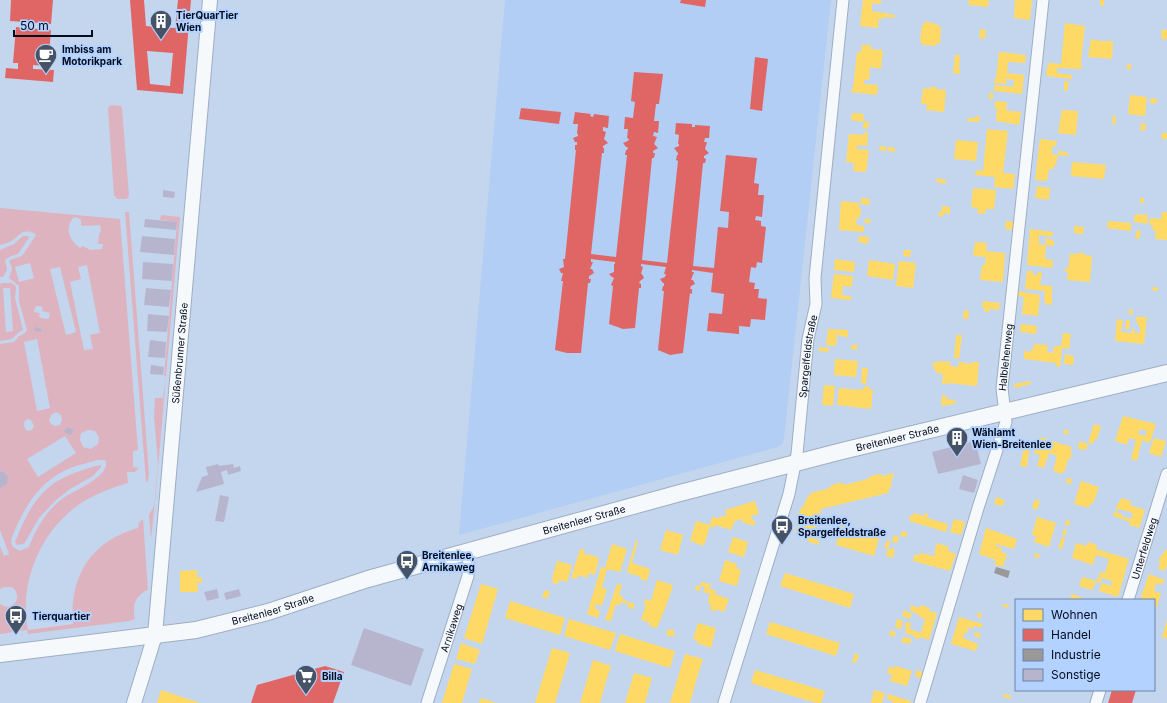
<svg xmlns="http://www.w3.org/2000/svg" width="1167" height="703" viewBox="0 0 1167 703" font-family="Inter,sans-serif">
  <style>
    .built { fill: #b2cef4 }
    .green { fill: #deb3c0; fill-rule: evenodd }
    .homes { fill: #ffd966; fill-rule: evenodd }
    .shops { fill: #e06666; fill-rule: evenodd }
    .industry { fill: #999 }
    .building { fill: #b7b5ce }
    .lines { fill: none; stroke-linecap: round; stroke-linejoin: round }
    .minor-casing { stroke: #9eadc2; stroke-width: 13 }
    .tertiary-casing { stroke: #9eadc2; stroke-width: 16 }
    .secondary-casing { stroke: #9eadc2; stroke-width: 18 }
    .minor { stroke: #f6f9fc; stroke-width: 11 }
    .tertiary { stroke: #f6f9fc; stroke-width: 14 }
    .secondary { stroke: #f6f9fc; stroke-width: 16 }
    .labels { text-anchor: middle; dominant-baseline: central; stroke-width: 4; stroke-linejoin: round; paint-order: stroke }
    .poi-label { font-size: 10px; font-weight: bold; fill: #020c1f; stroke: #b3d2ff; text-anchor: start }
    .street-label { font-size: 10px; fill: #020c1f; stroke: #b3d2ff }
  </style>
  <rect width="100%" height="100%" fill="#c4d6ee"/>
  <polygon class="built" points="505,0 831,0 784,439 782,444 778,447 459,535"/>
  <g class="green">
    <polygon points="113,105 121,106 122,109 129,195 128,198 125,199 117,199 114,195 108,109 109,106"/>
    <path d="M0 208 120 219 138 450 133 451V467L139 468 135 472H127L128 483C108 489 89 496 73 509 38 537 19 586 28 630L73 624C69 576 91 541 138 528L139 523 143 519 148 590C135 595 132 606 135 619L129 621 28 634 27 630 0 634V604C13 613 24 597 12 587H4L0 589V546L4 556 9 554 0 530V487H1L8 478 4 472 0 471V344L14 342 19 336 25 333 27 330 19 301V286L9 278 12 269 9 260 22 256 36 235 34 233C21 228 20 236 10 242 7 243 3 244 0 245ZM74 217 78 218 81 220V225L83 226 100 225 101 231 99 234 98 244H103L102 249 90 250 83 246 80 248C69 240 64 228 74 217ZM30 263 34 278 19 282 15 267ZM87 265 100 333 90 335 93 349 84 350 70 282 81 279 78 267ZM60 267 76 332 66 335 50 269ZM37 306H41L43 309 42 311 50 313 49 318 47 319 41 318 39 316 40 313 34 312 35 308ZM37 339 50 408 37 411 24 342ZM56 412 61 415 62 420 60 425 55 426 51 424 49 420 51 415ZM28 419 31 420 34 426 32 430 27 431C24 427 23 425 25 421ZM88 430 95 431 99 437 98 444 91 449 83 447 80 440 81 433ZM65 436 76 453 38 477 27 459ZM97 460H105C113 475 74 490 65 497 61 500 56 503 53 507 43 517 34 533 29 547L20 551 13 547 11 543C12 534 17 526 21 517 31 498 42 483 62 472 72 466 85 464 97 460Z"/>
    <polygon points="125,212 129,212 149,474 148,481 146,482"/>
    <polygon points="161,215 180,217 156,491 151,539 149,515 154,506 158,464 154,417 155,398 163,398 166,376 164,376 177,222 160,220"/>
    <polygon points="23,236 28,236 29,238 18,254 11,256 5,260 7,270 3,277 0,277 0,250 14,244"/>
    <path d="M3 283H11L15 285 16 288 15 298 23 330 19 332 12 339 0 341V284ZM3 288H10L13 331 6 332Z"/>
    <path d="M101 465V467L93 476 70 489 55 501 39 518 24 544 17 545 15 542C29 507 42 483 80 471 87 469 93 466 101 465Z"/>
  </g>
  <g class="homes">
    <polygon points="863,0 881,0 881,4 872,3 872,11 895,15 894,18 884,17 884,19 879,18 878,28 860,26"/>
    <polygon points="969,0 989,0 988,7 968,5"/>
    <polygon points="1015,0 1032,0 1030,20 1014,18"/>
    <polygon points="1100,0 1104,0 1104,6 1100,5"/>
    <polygon points="925,21 939,25 938,27 941,27 940,44 936,43 936,46 922,45 922,42 920,42 922,25 924,25"/>
    <polygon points="1065,23 1085,26 1081,61 1082,69 1057,68 1057,73 1072,75 1072,79 1046,76 1048,63 1061,64"/>
    <polygon points="980,29 986,30 985,39 979,38"/>
    <polygon points="1162,29 1167,30 1167,39 1161,39"/>
    <polygon points="1091,39 1100,41 1113,41 1112,59 1088,57"/>
    <polygon points="862,45 871,45 871,49 883,50 881,69 870,67 869,80 864,80 864,84 878,85 877,95 851,92 852,88 853,88 857,52 861,52"/>
    <polygon points="999,52 1026,55 1025,63 1008,62 1007,73 1024,75 1022,94 994,91 994,85 1013,87 1014,80 1004,79 1004,80 1007,80 1006,84 994,83 995,78 996,78"/>
    <polygon points="955,55 960,55 959,70 960,70 960,74 953,73"/>
    <polygon points="1128,64 1132,65 1130,70 1126,68"/>
    <polygon points="1064,81 1069,82 1067,91 1064,91"/>
    <polygon points="930,87 936,87 936,89 946,90 944,112 926,110 927,104 921,104 923,88 929,89"/>
    <rect x="989" y="93" width="4" height="6"/>
    <polygon points="1130,95 1147,97 1145,116 1128,114"/>
    <polygon points="1151,98 1157,99 1156,104 1150,103"/>
    <polygon points="995,101 1007,102 1006,110 1014,112 1014,111 1021,112 1019,125 996,121 997,109 995,108"/>
    <polygon points="1062,110 1078,111 1076,135 1058,133"/>
    <polygon points="852,113 864,114 863,122 851,120"/>
    <polygon points="1113,115 1116,116 1115,125 1112,124"/>
    <polygon points="975,116 980,117 979,122 967,121 968,118 975,118"/>
    <polygon points="864,121 869,122 868,129 863,128"/>
    <polygon points="1141,123 1146,124 1145,131 1140,130"/>
    <polygon points="987,129 1008,131 1003,173 1015,174 1013,189 994,187 995,177 975,175 976,170 983,171"/>
    <polygon points="864,132 868,133 867,146 857,145 857,149 869,150 866,172 853,171 854,163 846,162 849,134 863,135"/>
    <polygon points="1162,133 1167,133 1167,139 1161,139"/>
    <polygon points="1040,139 1057,141 1056,145 1055,147 1052,146 1052,154 1058,155 1058,151 1067,152 1067,153 1068,154 1068,156 1058,155 1056,165 1054,165 1054,169 1049,169 1047,181 1035,180"/>
    <polygon points="956,140 978,142 976,161 954,159"/>
    <polygon points="880,146 887,147 886,151 879,150"/>
    <polygon points="888,147 895,148 895,152 888,151"/>
    <polygon points="1072,162 1106,165 1104,179 1071,176"/>
    <polygon points="937,178 946,180 945,184 936,182"/>
    <polygon points="1037,186 1050,188 1049,200 1035,198"/>
    <polygon points="973,188 996,190 994,209 986,209 985,214 977,213 978,208 971,207"/>
    <polygon points="861,198 870,199 869,205 861,204"/>
    <rect x="1140" y="198" width="4" height="5"/>
    <polygon points="841,201 860,203 859,208 861,208 860,218 857,217 856,225 864,226 864,232 839,230"/>
    <polygon points="942,206 950,207 950,214 944,213 942,217 938,216 938,213 941,213"/>
    <polygon points="1162,212 1167,212 1167,240 1155,239 1156,231 1152,230 1153,225 1149,225 1150,218 1161,219"/>
    <polygon points="1135,214 1148,215 1147,224 1134,222"/>
    <polygon points="865,219 871,219 870,223 864,223"/>
    <polygon points="1006,221 1015,222 1014,230 1005,229"/>
    <polygon points="1108,221 1131,223 1131,231 1107,228"/>
    <polygon points="1074,226 1084,227 1083,234 1074,233"/>
    <polygon points="1030,229 1053,232 1052,237 1039,235 1039,244 1045,245 1046,238 1054,241 1054,246 1046,245 1045,259 1053,260 1052,268 1027,265"/>
    <polygon points="1137,230 1141,231 1139,239 1135,238"/>
    <polygon points="859,236 869,237 868,244 858,242"/>
    <polygon points="975,242 987,243 986,251 1005,253 1003,282 980,280 982,265 985,265 986,257 973,256"/>
    <polygon points="904,250 911,250 910,257 903,256"/>
    <polygon points="1077,253 1084,253 1084,255 1092,256 1090,282 1067,280 1068,272 1065,272 1065,268 1068,269 1070,254 1077,254"/>
    <polygon points="835,259 855,262 854,272 834,270"/>
    <polygon points="869,260 895,264 893,280 867,276"/>
    <polygon points="899,261 916,263 913,288 896,286"/>
    <polygon points="1027,271 1033,271 1033,275 1037,275 1038,272 1042,272 1040,285 1052,286 1052,305 1045,304 1044,296 1045,291 1025,289"/>
    <polygon points="834,274 853,276 852,287 843,286 842,295 851,296 851,300 831,298"/>
    <polygon points="1152,287 1158,288 1158,291 1152,290"/>
    <polygon points="1017,291 1040,295 1038,316 1022,314 1024,297 1016,296"/>
    <polygon points="983,301 1000,303 999,310 989,309 989,312 984,312 985,308 982,308"/>
    <polygon points="1129,309 1133,310 1132,315 1129,314"/>
    <polygon points="964,310 969,311 968,319 963,319"/>
    <polygon points="1136,317 1147,317 1144,344 1115,341 1117,319 1123,320 1121,332 1131,333 1132,329 1135,329 1134,333 1140,333 1140,327 1138,326 1138,322 1136,322"/>
    <polygon points="1126,320 1130,320 1129,329 1125,329"/>
    <polygon points="1021,324 1037,326 1036,334 1020,332"/>
    <polygon points="828,329 848,330 848,337 839,336 839,334 837,334 836,346 826,345"/>
    <polygon points="1063,333 1071,334 1069,349 1062,348 1060,367 1056,366 1056,363 1024,359 1024,351 1031,352 1031,349 1033,350 1034,344 1048,345 1047,352 1053,353 1054,346 1061,346"/>
    <polygon points="956,335 962,335 959,359 954,358"/>
    <polygon points="854,344 857,344 857,350 851,349 851,345 854,346"/>
    <polygon points="819,347 829,348 828,352 819,351"/>
    <polygon points="1065,354 1074,356 1073,365 1064,364"/>
    <polygon points="835,359 858,361 856,377 834,375"/>
    <polygon points="938,361 951,362 950,366 958,367 959,362 972,364 972,362 979,362 977,386 947,383 947,384 942,384 943,374 937,373 933,367 933,362 938,363"/>
    <polygon points="862,368 868,368 866,384 861,383"/>
    <polygon points="1030,381 1031,384 1015,388 1014,384"/>
    <polygon points="824,385 835,386 833,406 822,405"/>
    <polygon points="865,386 869,386 869,389 873,390 871,409 837,405 839,388 860,390 860,389 864,389"/>
    <polygon points="942,395 947,396 946,399 955,400 955,404 941,406"/>
    <path d="M1123 416 1156 424 1150 443 1142 440 1137 461 1131 459 1136 440 1129 438 1127 445 1115 441ZM1140 429 1147 431 1145 436 1138 434Z"/>
    <polygon points="1094,424 1101,426 1097,439 1095,439 1093,444 1088,443"/>
    <circle cx="1066" cy="432" r="2.5"/>
    <polygon points="1039,437 1072,447 1070,452 1072,453 1070,460 1068,459 1065,471 1064,471 1062,474 1053,471 1057,456 1049,453 1044,468 1037,466 1040,455 1034,453"/>
    <polygon points="1154,438 1166,441 1161,457 1149,453"/>
    <polygon points="1079,441 1088,444 1086,450 1079,449 1078,447"/>
    <polygon points="1024,448 1029,449 1027,467 1020,466"/>
    <polygon points="894,473 891,483 892,486 890,487 888,493 821,509 812,538 819,540 818,545 807,541 808,537 803,537 804,535 795,532 799,521 797,520 799,513 802,506 804,507 805,501 811,493 830,488 830,486 838,483 843,483 844,485 868,479 868,478 871,476 880,474 882,476"/>
    <polygon points="1067,478 1072,479 1071,484 1066,483"/>
    <polygon points="1081,481 1099,487 1093,504 1090,503 1089,508 1074,504"/>
    <polygon points="996,497 1005,500 1003,506 994,504"/>
    <polygon points="1121,498 1131,501 1130,505 1145,510 1139,528 1129,525 1130,522 1113,516 1114,512 1122,514 1121,516 1131,519 1133,513 1119,509 1118,511 1115,510"/>
    <polygon points="1035,499 1040,501 1037,510 1032,508"/>
    <polygon points="755,501 759,514 751,516 752,519 755,521 754,526 742,522 742,519 735,521 731,530 715,525 714,528 710,526 704,546 690,541 696,521 710,525 712,517 717,518 727,515 725,510"/>
    <polygon points="914,513 924,516 925,513 928,514 927,518 948,524 946,532 909,521 910,516 912,516"/>
    <polygon points="1037,517 1056,523 1049,547 1034,542 1036,536 1032,535"/>
    <polygon points="954,519 965,522 961,535 950,532"/>
    <polygon points="1066,520 1070,521 1069,526 1065,525"/>
    <polygon points="841,526 854,530 862,531 867,534 879,538 874,556 836,545"/>
    <polygon points="986,528 1017,539 1014,549 996,544 996,546 1002,548 1001,552 1007,554 1003,567 994,564 996,560 979,554"/>
    <polygon points="1064,529 1067,530 1065,536 1062,535"/>
    <polygon points="666,530 683,535 678,555 660,550"/>
    <polygon points="902,531 908,533 906,537 900,536"/>
    <polygon points="894,535 899,537 897,543 892,542"/>
    <polygon points="733,537 748,542 744,557 728,552"/>
    <polygon points="1062,537 1065,538 1062,549 1058,548"/>
    <polygon points="636,540 638,541 632,563 650,569 647,581 640,579 641,577 628,573 628,572 627,571"/>
    <polygon points="887,540 890,541 888,549 884,548"/>
    <polygon points="1088,542 1097,545 1096,549 1129,559 1118,597 1099,591 1102,583 1111,586 1112,581 1099,577 1100,572 1105,573 1109,559 1096,555 1093,565 1072,558 1076,543 1086,546"/>
    <polygon points="937,543 949,547 948,551 956,554 950,571 913,561 914,555 919,555 920,553 934,556 936,553 934,553"/>
    <polygon points="612,544 627,549 620,572 607,569 602,588 607,589 602,606 596,604 595,608 600,611 598,618 587,614 601,567 605,568"/>
    <polygon points="891,548 895,549 893,558 886,556 888,549 890,550"/>
    <polygon points="580,549 585,550 584,554 589,555 589,554 599,558 595,575 589,573 587,578 578,575 577,579 571,578"/>
    <polygon points="1165,550 1167,550 1167,566 1164,571 1158,569 1160,564 1159,561 1160,557 1163,554"/>
    <polygon points="1035,553 1040,555 1039,558 1034,557"/>
    <polygon points="725,560 737,564 736,568 741,570 737,586 719,581"/>
    <polygon points="557,561 572,565 567,582 559,580 558,584 552,583 553,579 552,578"/>
    <polygon points="197,570 197,577 201,577 202,583 197,583 198,592 180,592 180,571"/>
    <polygon points="785,573 854,594 850,608 780,586"/>
    <polygon points="1149,574 1165,580 1161,585 1156,583 1154,591 1161,593 1157,607 1154,606 1154,600 1140,600"/>
    <polygon points="1082,577 1096,581 1092,590 1079,586"/>
    <polygon points="1098,577 1102,579 1101,583 1096,582"/>
    <polygon points="657,580 673,585 668,601 657,628 649,626 650,623 641,620 646,605 644,605 645,599 651,601"/>
    <polygon points="701,582 711,584 709,589 716,590 715,594 729,599 724,612 716,609 716,612 710,609 711,604 708,603 708,601 710,594 703,592 705,587 700,586"/>
    <polygon points="481,584 498,589 482,644 464,638"/>
    <polygon points="617,584 622,585 619,595 623,596 622,599 627,601 626,604 621,602 620,605 616,604 611,621 605,620"/>
    <polygon points="696,585 701,587 699,591 695,590"/>
    <polygon points="545,590 550,592 547,599 542,597"/>
    <polygon points="1072,594 1081,597 1080,600 1070,598"/>
    <polygon points="510,601 565,618 560,635 505,618"/>
    <polygon points="628,602 635,604 633,609 628,608 629,606 627,605"/>
    <polygon points="1002,604 1009,605 1008,608 1002,606"/>
    <polygon points="911,605 919,608 920,605 930,608 929,611 937,613 929,640 920,637 920,639 914,638 915,636 905,633 906,628 905,627 906,622 911,623 910,629 921,633 925,619 919,617 919,615 910,610"/>
    <polygon points="904,610 912,614 910,619 902,616"/>
    <polygon points="978,612 982,614 981,618 977,617"/>
    <polygon points="959,617 983,624 981,628 974,626 973,629 967,627 966,628 969,629 967,633 965,632 963,638 978,644 976,651 951,644"/>
    <polygon points="569,619 616,633 610,650 564,636"/>
    <polygon points="897,619 903,621 901,629 895,627"/>
    <polygon points="1167,620 1167,639 1162,637"/>
    <polygon points="770,622 840,643 836,656 766,634"/>
    <polygon points="698,623 716,628 711,648 697,643 697,640 693,639"/>
    <polygon points="668,629 675,631 673,637 666,635"/>
    <polygon points="891,630 896,632 894,637 889,635"/>
    <polygon points="975,632 981,634 980,638 974,636"/>
    <polygon points="620,634 675,651 670,668 615,651"/>
    <polygon points="903,637 912,639 910,644 901,642"/>
    <polygon points="461,643 480,650 475,664 456,659"/>
    <polygon points="552,648 570,653 555,703 535,703"/>
    <polygon points="855,653 859,655 856,663 852,662"/>
    <polygon points="685,654 703,659 697,678 690,703 670,703"/>
    <polygon points="593,660 611,666 608,675 600,703 580,703"/>
    <polygon points="454,664 472,669 464,696 462,703 442,703"/>
    <polygon points="895,666 912,671 907,686 890,681 892,675 887,673 889,667 894,668"/>
    <polygon points="755,670 825,691 821,703 816,703 751,683"/>
    <polygon points="917,670 924,673 922,679 915,676"/>
    <polygon points="634,673 652,678 645,703 625,703"/>
    <polygon points="161,690 200,703 157,703"/>
    <polygon points="874,690 885,693 882,703 871,703"/>
    <polygon points="888,694 911,701 910,703 892,703 893,701 887,699"/>
    <polygon points="1003,694 1011,696 1010,699 1003,697"/>
    <polygon points="481,698 496,703 479,703"/>
  </g>
  <g class="shops">
    <polygon points="11,0 53,0 51,24 47,24 46,30 51,30 48,66 33,65 33,69 54,70 53,82 5,78 6,68 18,69 18,63 13,63 16,27 38,29 39,23 10,21"/>
    <path d="M130 0H144L146 26 175 28 178 0H191L183 94 137 90ZM147 51 173 53 170 86 150 84Z"/>
    <polygon points="681,0 706,0 705,7 680,3"/>
    <polygon points="755,57 768,59 762,111 750,109"/>
    <polygon points="634,72 663,74 659,104 656,104 654,121 659,121 658,133 654,132 653,136 657,137 654,144 658,148 653,151 653,153 655,153 654,158 652,158 642,260 667,263 678,161 676,160 677,155 678,155 678,153 677,152 674,148 679,146 679,144 678,144 679,135 675,134 676,123 692,124 692,127 695,127 695,125 710,126 709,138 705,138 704,142 707,142 705,149 709,153 704,156 704,158 706,159 705,163 703,163 693,266 714,268 718,227 728,228 729,212 720,211 726,155 757,158 754,183 759,184 758,195 764,195 762,217 756,216 755,220 761,221 761,226 766,227 762,263 757,262 756,268 751,267 749,282 755,283 754,289 759,289 758,298 767,299 765,320 751,319 750,327 739,326 739,334 707,331 709,313 722,314 724,294 711,292 713,273 692,270 692,272 694,272 691,280 693,280 695,284 691,286 690,289 692,289 692,294 690,293 683,353 670,355 658,350 664,291 662,291 663,286 664,286 664,283 663,283 660,279 665,277 666,274 664,274 666,267 641,264 641,266 643,267 641,274 642,274 644,278 640,281 639,283 641,284 641,288 639,288 635,328 623,329 609,324 613,286 611,285 614,278 612,277 609,274 614,272 614,264 615,264 615,262 591,259 591,262 593,262 590,269 592,269 594,273 589,276 589,279 591,279 590,283 588,283 581,353 567,353 555,350 563,281 561,281 563,273 561,273 559,269 564,267 563,259 565,259 576,150 575,150 575,145 577,145 577,142 575,142 573,138 578,136 578,134 577,134 578,124 573,124 575,112 591,114 590,116 593,117 594,114 609,116 608,128 603,127 603,131 606,132 604,139 608,143 603,146 603,148 604,148 604,153 602,153 591,254 616,257 627,155 625,155 626,150 627,150 628,147 626,147 623,143 628,141 629,139 627,138 628,129 624,129 625,117 633,118 635,102 631,101"/>
    <polygon points="521,108 561,112 559,124 519,119"/>
    <polygon points="325,666 344,672 333,703 251,703 257,685"/>
    <polygon points="1112,690 1136,690 1132,703 1108,703"/>
  </g>
  <polygon class="industry" points="996,567 1010,571 1008,578 994,573"/>
  <g class="building">
    <polygon points="163,190 175,192 174,198 163,197"/>
    <polygon points="145,219 177,222 176,230 144,227"/>
    <polygon points="142,236 175,239 174,255 140,252"/>
    <polygon points="143,262 173,264 172,281 142,279"/>
    <polygon points="146,288 171,290 169,307 144,305"/>
    <polygon points="148,314 169,316 167,332 147,331"/>
    <polygon points="35,327 42,329 41,332 34,331"/>
    <polygon points="150,340 166,342 165,358 148,357"/>
    <polygon points="151,365 164,367 163,375 150,374"/>
    <polygon points="67,427 74,430 71,435 64,432"/>
    <polygon points="975,441 981,464 938,474 932,452"/>
    <polygon points="218,464 219,466 233,464 234,468 240,466 241,471 228,475 227,470 221,472 224,484 196,492 202,477 208,475 206,467"/>
    <polygon points="0,471 4,472 8,477 7,484 1,488 0,487"/>
    <polygon points="963,475 978,480 974,493 959,489"/>
    <polygon points="220,495 229,497 224,522 215,521"/>
    <polygon points="217,589 219,598 207,601 204,592"/>
    <polygon points="239,589 241,596 226,600 224,593"/>
    <polygon points="364,628 424,649 411,686 351,665"/>
  </g>
  <g class="lines">
    <g class="minor-casing">
      <g id="minor">
        <path id="s1" d="M1128 600 1167 474"/>
        <path id="s2" d="M427 703 468 576 469 564 467 552"/>
        <path id="s3" d="M724 703 789 494 797 454 808 339 816 304 815 278 843 0"/>
        <path id="s4" d="M920 703 978 508 1006 422 1002 388 1043 0"/>
        <polyline points="1096,703 1100,690"/>
      </g>
    </g>
    <g class="tertiary-casing">
      <g id="tertiary">
        <path id="s5" d="M134 703 155 635 210 0"/>
      </g>
    </g>
    <g class="secondary-casing">
      <g id="secondary">
        <path id="s6" d="M0 654 196 630 268 612 368 579 680 493 842 451 1167 373"/>
      </g>
    </g>
    <use href="#minor" class="minor"/>
    <use href="#tertiary" class="tertiary"/>
    <use href="#secondary" class="secondary"/>
  </g>
  <defs>
    <g id="building-pin" transform="scale(1.15)"><path d="M0 17L-7.5 6A9.5 9.5 0 1 1 7.5 6Z" fill="#465367" stroke="#b3d2ff"/><path d="M-4-6H4V6H1V3H-1V6H-4ZM-2.5-4.3h1.7v1.8h-1.7ZM.8-4.3h1.7v1.8H.8ZM-2.5-1h1.7V.8h-1.7ZM.8-1h1.7V.8H.8Z" fill="#fff"/></g>
    <g id="cafe-pin" transform="scale(1.15)"><path d="M0 17L-7.5 6A9.5 9.5 0 1 1 7.5 6Z" fill="#465367" stroke="#b3d2ff"/><path d="M-5.5-4.5H6V0H3Q3 3.5 0 3.5H-2.5Q-5.5 3.5-5.5 0ZM3-3.2v2h1.7v-2ZM-6 4.5H4V6H-6Z" fill="#fff"/></g>
    <g id="bus-pin" transform="scale(1.15)"><path d="M0 17L-7.5 6A9.5 9.5 0 1 1 7.5 6Z" fill="#465367" stroke="#b3d2ff"/><path d="M-5-6H5V4H4V6H2V4H-2V6H-4V4H-5ZM-3.5-4V0h7V-4ZM-3.5 1.2v1.5H-2V1.2ZM2 1.2v1.5H3.5V1.2Z" fill="#fff"/></g>
    <g id="supermarket-pin" transform="scale(1.15)"><path d="M0 17L-7.5 6A9.5 9.5 0 1 1 7.5 6Z" fill="#465367" stroke="#b3d2ff"/><path d="M-6-5.5h2.5l.6 2H6L4.5 2H-2.5L-4.4-4H-6ZM-1.5 3.2a1.3 1.3 0 1 0 .1 0ZM3 3.2a1.3 1.3 0 1 0 .1 0Z" fill="#fff"/></g>
  </defs>
  <g fill-rule="evenodd">
    <use href="#building-pin" x="161" y="21"/>
    <use href="#cafe-pin" x="46" y="55"/>
    <use href="#building-pin" x="957" y="438"/>
    <use href="#bus-pin" x="782" y="526"/>
    <use href="#bus-pin" x="407" y="561"/>
    <use href="#bus-pin" x="16" y="616"/>
    <use href="#supermarket-pin" x="306" y="676"/>
  </g>
  <g class="labels">
    <g class="poi-label">
      <text x="176" y="15">TierQuarTier<tspan x="176" dy="12">Wien</tspan></text>
      <text x="62" y="49">Imbiss am<tspan x="62" dy="12">Motorikpark</tspan></text>
      <text x="972" y="432">Wählamt<tspan x="972" dy="12">Wien-Breitenlee</tspan></text>
      <text x="798" y="520">Breitenlee,<tspan x="798" dy="12">Spargelfeldstraße</tspan></text>
      <text x="422" y="555">Breitenlee,<tspan x="422" dy="12">Arnikaweg</tspan></text>
      <text x="32" y="616">Tierquartier</text>
      <text x="322" y="676">Billa</text>
    </g>
    <g class="street-label">
      <text stroke="none"><textPath href="#s5" startOffset="354">Süßenbrunner Straße</textPath></text>
      <text stroke="none"><textPath href="#s3" startOffset="358">Spargelfeldstraße</textPath></text>
      <text stroke="none"><textPath href="#s4" startOffset="359">Halblehenweg</textPath></text>
      <text stroke="none"><textPath href="#s6" startOffset="925">Breitenleer Straße</textPath></text>
      <text stroke="none"><textPath href="#s6" startOffset="601">Breitenleer Straße</textPath></text>
      <text stroke="none"><textPath href="#s1" startOffset="54">Unterfeldweg</textPath></text>
      <text stroke="none"><textPath href="#s6" startOffset="277">Breitenleer Straße</textPath></text>
      <text stroke="none"><textPath href="#s2" startOffset="79">Arnikaweg</textPath></text>
    </g>
  </g>
  <rect x="1015" y="599" width="140" height="92" fill="#b3d2ff" stroke="#6c83a5"/>
  <rect x="1023" y="609" width="20" height="12" fill="#ffd966" stroke="#6c83a5"/>
  <text x="1051" y="619" font-size="12" fill="#020c1f">Wohnen</text>
  <rect x="1023" y="629" width="20" height="12" fill="#e06666" stroke="#6c83a5"/>
  <text x="1051" y="639" font-size="12" fill="#020c1f">Handel</text>
  <rect x="1023" y="649" width="20" height="12" fill="#999999" stroke="#6c83a5"/>
  <text x="1051" y="659" font-size="12" fill="#020c1f">Industrie</text>
  <rect x="1023" y="669" width="20" height="12" fill="#b7b5ce" stroke="#6c83a5"/>
  <text x="1051" y="679" font-size="12" fill="#020c1f">Sonstige</text>
  <path d="M14 30v6h78v-6" fill="none" stroke="#020c1f" stroke-width="2"/>
  <text x="20" y="30" font-size="12" fill="#020c1f" stroke="#b3d2ff" stroke-width="3" paint-order="stroke">50 m</text>
</svg>
